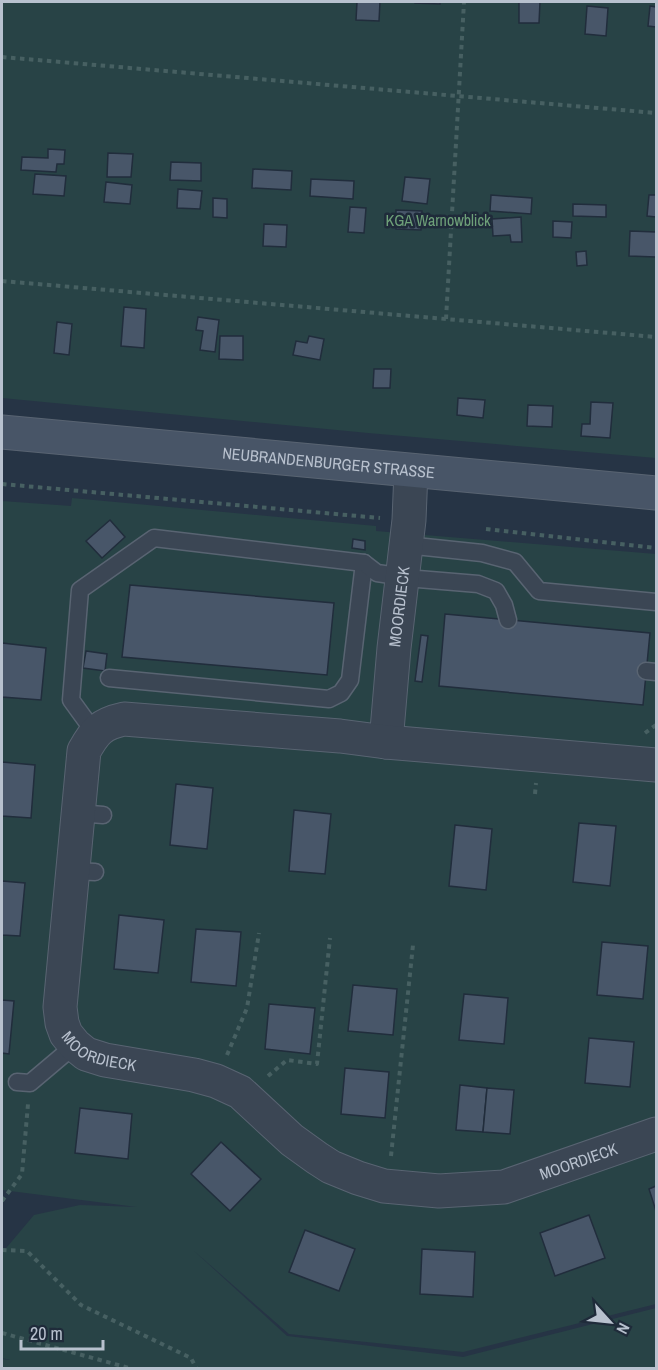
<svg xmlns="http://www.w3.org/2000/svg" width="658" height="1370" viewBox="0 0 658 1370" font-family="'Archivo Narrow',sans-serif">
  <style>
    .green { fill: #284346 }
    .building { fill: #485669; stroke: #212d3c; stroke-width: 1.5 }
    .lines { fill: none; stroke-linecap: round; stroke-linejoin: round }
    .service-casing { stroke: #596472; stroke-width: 19 }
    .minor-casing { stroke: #596472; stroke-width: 35 }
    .secondary-casing { stroke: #596472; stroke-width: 35 }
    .path { stroke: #476062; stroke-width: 4; stroke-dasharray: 4.5 4.5; stroke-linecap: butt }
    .service { stroke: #3b4654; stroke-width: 16 }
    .minor { stroke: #3b4654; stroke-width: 33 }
    .secondary { stroke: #485567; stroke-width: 33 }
    .labels { text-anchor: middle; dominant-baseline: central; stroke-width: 5; stroke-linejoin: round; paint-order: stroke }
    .park-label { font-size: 16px; fill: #6ea079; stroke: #1f2b3a }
    .street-label { font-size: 16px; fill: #b8c1ce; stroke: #1f2b3a }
  </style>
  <rect width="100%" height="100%" fill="#263445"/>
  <g class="green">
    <polygon points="2,2 656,2 656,458 368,433 2,398"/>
    <polygon points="72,498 376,526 376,531 656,554 656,1304 463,1352 289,1334 193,1250 287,1336 463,1357 656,1308 656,1368 2,1368 2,1359 10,1360 2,1358 2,1253 34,1215 80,1205 137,1207 2,1190 2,501 71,506"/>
  </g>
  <g class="building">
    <polygon points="357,2 380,2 379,21 356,20"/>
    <polygon points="415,2 440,2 440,4 415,3"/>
    <polygon points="519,2 540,2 539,23 519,23"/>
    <polygon points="587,6 608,8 606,36 585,34"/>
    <polygon points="650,6 656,7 656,27 648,26"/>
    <polygon points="48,149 65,150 64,164 57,164 56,172 21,170 22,157 48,158"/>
    <polygon points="108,153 133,154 131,177 107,177"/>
    <polygon points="171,162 201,163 201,181 170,180"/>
    <polygon points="253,169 292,171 291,190 252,188"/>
    <polygon points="35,174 66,176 64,196 33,194"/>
    <polygon points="405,177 430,179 427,204 402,201"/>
    <polygon points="311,179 354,181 353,199 310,196"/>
    <polygon points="106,182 132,185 130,204 104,202"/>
    <polygon points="178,189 202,191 200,209 177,208"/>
    <polygon points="491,195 532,198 531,214 490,211"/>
    <polygon points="649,195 656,195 656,217 647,216"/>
    <polygon points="213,198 227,199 227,218 213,217"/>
    <polygon points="573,204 606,205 606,217 573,216"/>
    <polygon points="350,207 366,208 364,233 348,232"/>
    <polygon points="396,210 422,211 421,230 396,229"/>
    <polygon points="521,217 522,242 511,242 510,235 493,236 492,219"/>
    <polygon points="553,221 572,222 571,238 553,237"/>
    <polygon points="264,224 287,225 286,247 263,246"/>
    <polygon points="630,231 656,232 656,257 629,256"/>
    <polygon points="586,251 587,265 577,266 576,252"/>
    <polygon points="124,307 146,309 144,348 121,346"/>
    <polygon points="198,317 219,320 215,352 200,350 203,331 196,330"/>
    <polygon points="57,322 72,324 69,355 54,353"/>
    <polygon points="220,336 243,336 243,360 219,359"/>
    <polygon points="309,336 324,339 320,360 293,355 296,341 307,343"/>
    <polygon points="374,369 391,369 390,388 373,388"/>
    <polygon points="458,398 485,400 483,418 457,415"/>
    <polygon points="591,402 613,403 610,438 581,436 582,424 590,424"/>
    <polygon points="528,405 553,406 552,427 527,426"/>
    <polygon points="110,520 125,537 102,558 86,541"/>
    <polygon points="353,539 365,541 365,550 352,548"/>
    <polygon points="130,585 334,603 327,675 122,657"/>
    <polygon points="445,614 650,633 643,705 439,686"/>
    <polygon points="421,635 428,636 422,682 415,681"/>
    <polygon points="2,643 46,648 41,700 2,697"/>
    <polygon points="86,651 107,654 105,671 83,668"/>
    <polygon points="2,762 35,765 31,818 2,816"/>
    <polygon points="176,784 213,788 207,849 170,845"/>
    <polygon points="294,810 331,814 325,874 289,871"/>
    <polygon points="579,823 616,826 610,886 573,882"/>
    <polygon points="455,825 492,829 486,890 449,886"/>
    <polygon points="2,881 25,883 20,936 2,935"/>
    <polygon points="119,915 164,920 158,973 114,969"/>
    <polygon points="196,929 241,932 236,986 191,982"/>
    <polygon points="602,942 648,946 643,999 597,995"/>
    <polygon points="353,985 397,989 393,1035 348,1031"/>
    <polygon points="464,994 508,998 504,1044 459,1040"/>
    <polygon points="2,1000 14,1001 9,1054 2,1053"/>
    <polygon points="269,1004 315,1008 310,1054 265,1049"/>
    <polygon points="589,1038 634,1042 630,1087 585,1083"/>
    <polygon points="345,1068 389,1072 385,1118 341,1114"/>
    <polygon points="460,1085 487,1088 483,1132 456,1130"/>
    <polygon points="487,1088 514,1090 510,1134 483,1132"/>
    <polygon points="80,1108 132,1114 128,1159 75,1153"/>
    <polygon points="221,1142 261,1179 230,1211 191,1174"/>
    <polygon points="656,1186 656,1211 649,1189"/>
    <polygon points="589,1215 605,1258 555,1276 540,1233"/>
    <polygon points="305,1230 355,1249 339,1291 289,1272"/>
    <polygon points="422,1249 475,1252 473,1297 420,1294"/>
  </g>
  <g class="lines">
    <g class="service-casing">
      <g id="service">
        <polyline points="406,545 482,553 515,562 539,591 656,602"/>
        <polyline points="646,671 656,672"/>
        <polyline points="109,678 329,699 341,693 350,680 364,563"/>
        <polyline points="95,733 71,700 80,590 154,538 364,563 377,573 418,579 478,584 496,591 504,605 508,620"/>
        <polyline points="78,813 103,815"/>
        <polyline points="73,871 95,872"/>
        <polyline points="17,1082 30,1083 75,1045"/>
      </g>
    </g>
    <g class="minor-casing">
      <g id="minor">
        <path id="s1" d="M386 742 394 648 409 520 411 471"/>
        <path id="s2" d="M656 765 386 742 340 736 124 719C101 724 95 731 84 751L60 1007 62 1023 66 1034 75 1045 86 1054 105 1060 194 1075 216 1081 240 1092 292 1140 317 1158 331 1167 358 1178 384 1186 439 1191 504 1187 656 1134"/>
      </g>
    </g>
    <g class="secondary-casing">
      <g id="secondary">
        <path id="s3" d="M2 432 656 493"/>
      </g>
    </g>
    <g class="path">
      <polyline points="2,57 656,113"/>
      <polyline points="2,281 656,337"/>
      <polyline points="446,319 464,2"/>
      <polyline points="2,484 380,518"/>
      <polyline points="486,529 656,548"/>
      <polyline points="645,733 656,725"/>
      <polyline points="535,794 536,783"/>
      <polyline points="227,1055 247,1008 259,933"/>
      <polyline points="268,1076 287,1060 317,1064 330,938"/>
      <polyline points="391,1156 413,945"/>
      <polyline points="2,1201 22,1174 28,1104"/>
      <polyline points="2,1250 27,1251 81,1305 191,1358 196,1368"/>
      <polyline points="2,1333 129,1368"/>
    </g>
    <use href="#service" class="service"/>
    <use href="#minor" class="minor"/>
    <use href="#secondary" class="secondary"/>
  </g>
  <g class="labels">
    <g class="park-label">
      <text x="438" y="220">KGA Warnowblick</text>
    </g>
    <g class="street-label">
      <text stroke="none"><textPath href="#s3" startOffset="328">NEUBRANDENBURGER STRASSE</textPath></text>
      <text stroke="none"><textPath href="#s1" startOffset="136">MOORDIECK</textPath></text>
      <text stroke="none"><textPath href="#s2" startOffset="912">MOORDIECK</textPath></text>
      <text stroke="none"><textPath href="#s2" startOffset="1434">MOORDIECK</textPath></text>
    </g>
  </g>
  <rect width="658" height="1370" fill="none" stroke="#b8c1ce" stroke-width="6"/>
  <g transform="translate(610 1322) rotate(117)" stroke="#1f2b3a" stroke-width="4.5" paint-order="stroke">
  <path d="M0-4.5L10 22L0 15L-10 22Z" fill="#b8c1ce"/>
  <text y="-9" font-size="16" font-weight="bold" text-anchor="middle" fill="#b8c1ce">N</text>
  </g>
  <path d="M21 1340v9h82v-9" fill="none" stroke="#b8c1ce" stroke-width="3"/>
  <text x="30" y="1340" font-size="18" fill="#b8c1ce" stroke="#1f2b3a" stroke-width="4.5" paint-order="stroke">20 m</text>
</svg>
